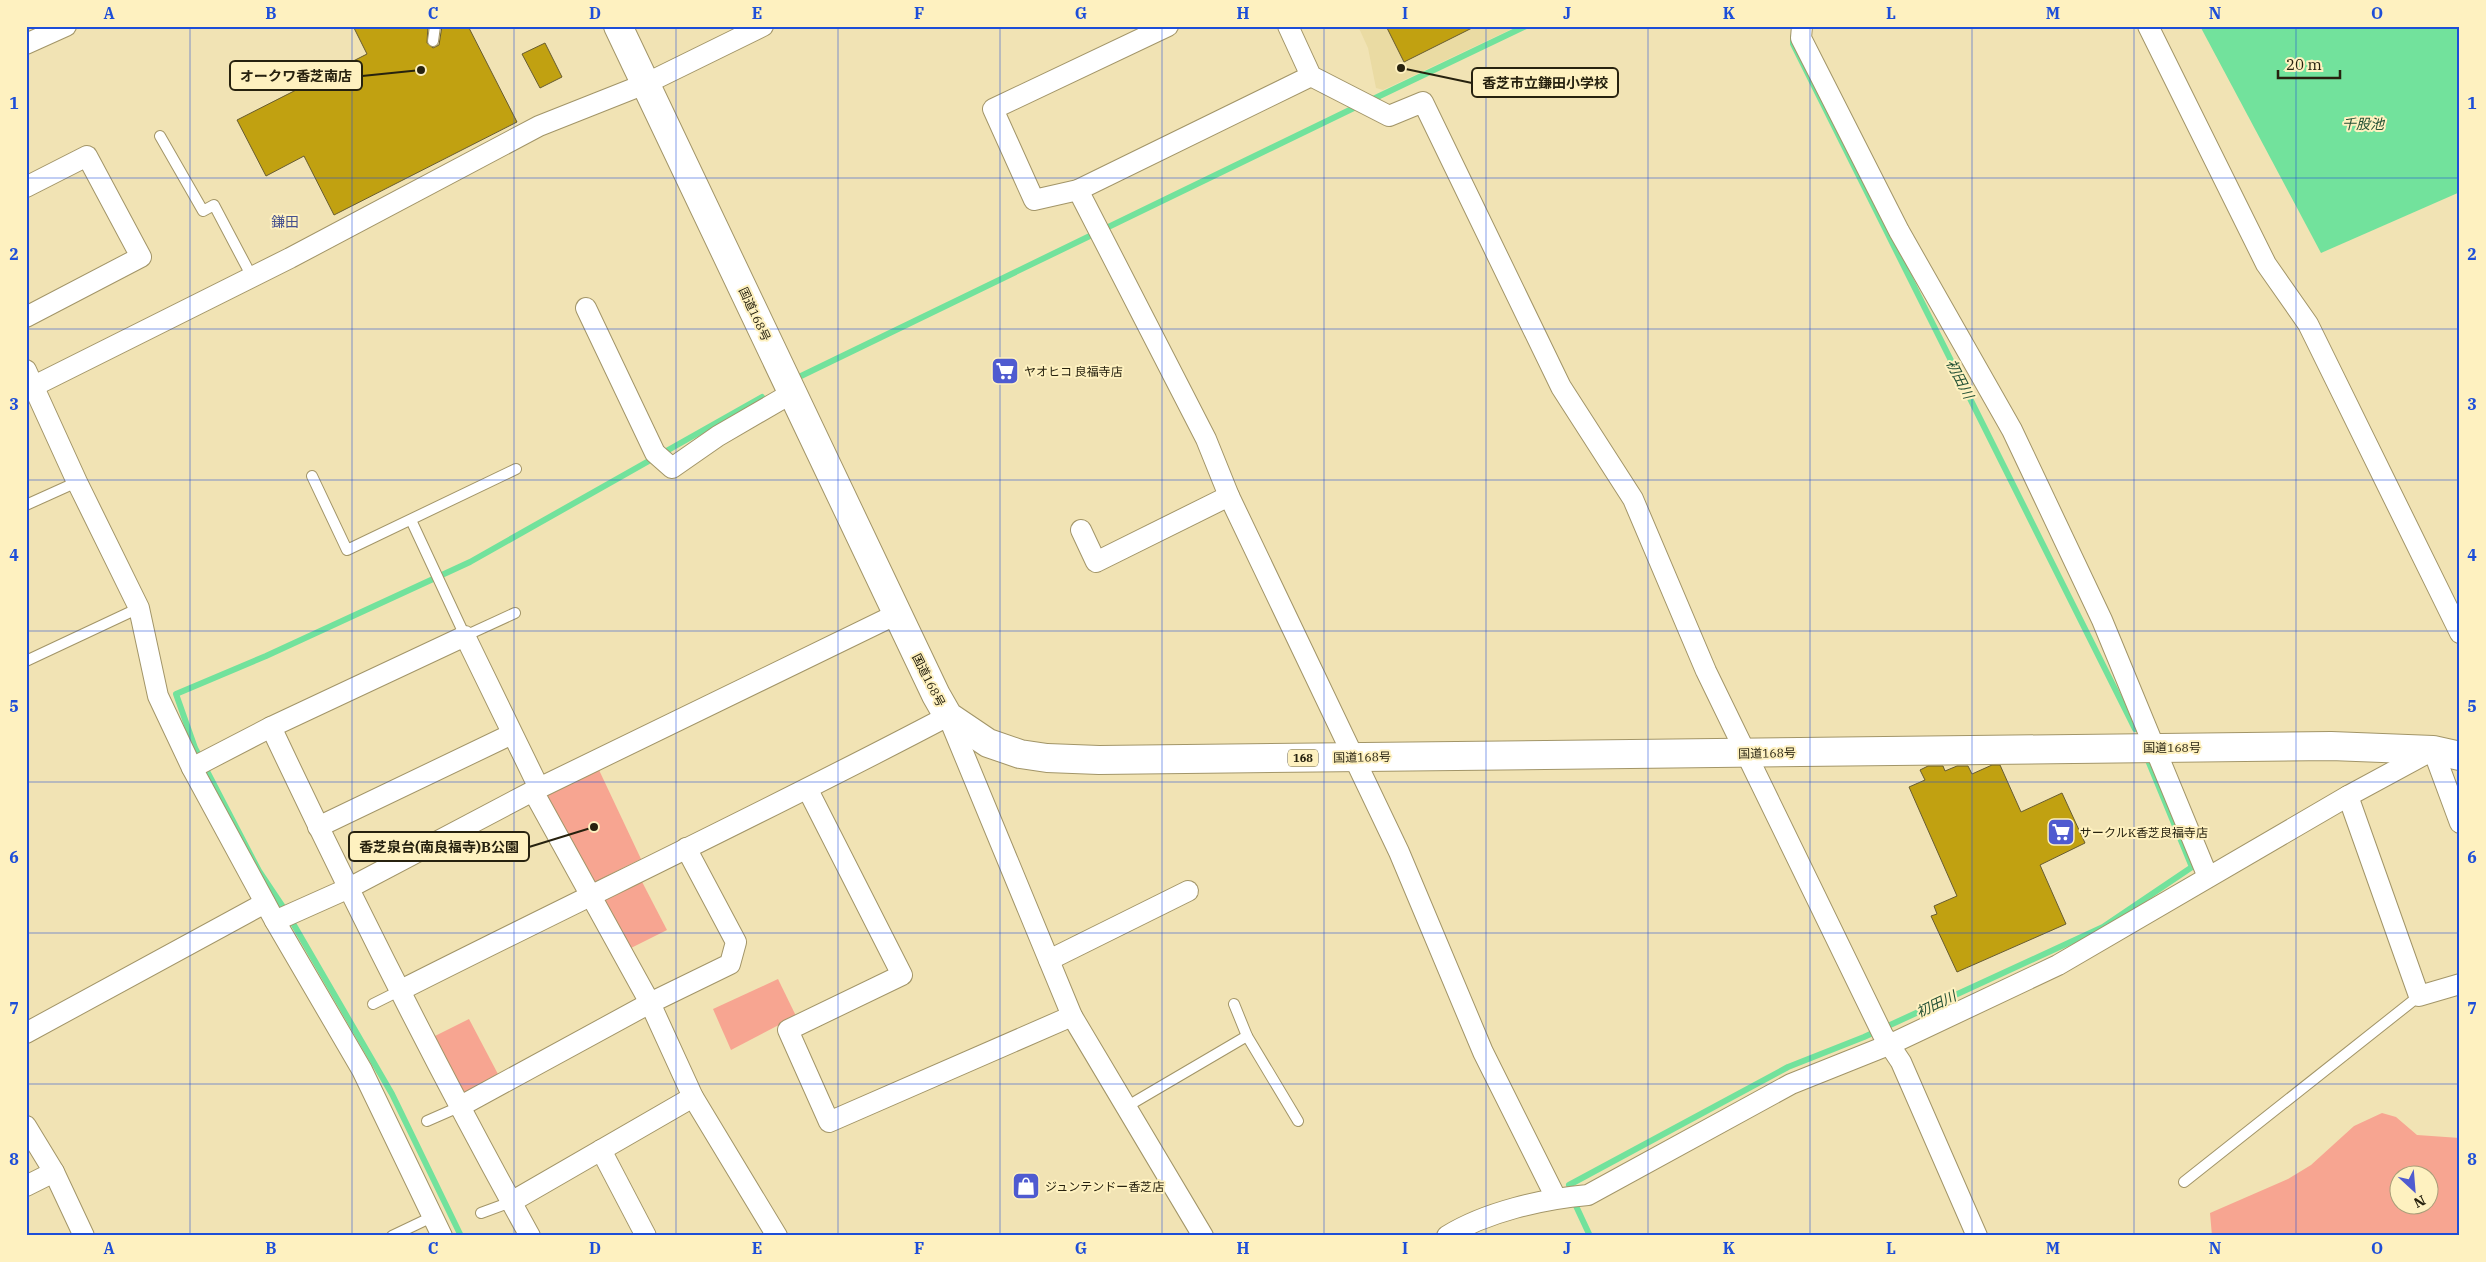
<svg xmlns="http://www.w3.org/2000/svg" width="2486" height="1262" viewBox="0 0 2486 1262" font-family="'IBM Plex Serif','Noto Sans JP',serif">
  <style>
    .built { fill: #eadba3 }
    .green { fill: #f7a591; fill-rule: evenodd }
    .water { fill: #72e29c }
    .lines { fill: none; stroke-linecap: round; stroke-linejoin: round }
    .stream { stroke: #72e29c; stroke-width: 6 }
    .building { fill: #c1a111; stroke: #685c30 }
    .service-casing { stroke: #a29568; stroke-width: 12 }
    .minor-casing { stroke: #a29568; stroke-width: 22 }
    .trunk-casing { stroke: #a29568; stroke-width: 30 }
    .service { stroke: #fff; stroke-width: 10 }
    .minor { stroke: #fff; stroke-width: 20 }
    .trunk { stroke: #fff; stroke-width: 28 }
    .grid { fill: none; stroke: #1d4ed8; stroke-width: 1; stroke-opacity: 0.55 }
    .labels { text-anchor: middle; dominant-baseline: central; stroke-width: 4; stroke-linejoin: round; paint-order: stroke }
    .shield { fill: #fef1c0; stroke: #686044; stroke-width: 1 }
    .shield-label { font-size: 11px; font-weight: bold; fill: #27220f }
    .street-label { font-size: 12px; fill: #27220f; stroke: #fef1c0 }
    .poi-label { font-size: 12px; fill: #27220f; stroke: #fef1c0; text-anchor: start }
    .water-label { font-size: 14px; font-style: italic; fill: #245135; stroke: #fef1c0 }
    .neighbourhood-label { font-size: 14px; fill: #46518e; stroke: #fef1c0 }
    .leader { fill: none; stroke: #27220f; stroke-width: 2 }
    .callout-dot { fill: #27220f; stroke: #fef1c0; stroke-width: 2 }
    .callout { fill: #fef1c0; stroke: #27220f; stroke-width: 2 }
    .callout-label { font-size: 14px; text-anchor: middle; font-weight: bold; fill: #27220f }
    .neatline { fill: none; stroke: #1d4ed8; stroke-width: 2 }
    .grid-label { font-size: 16px; text-anchor: middle; font-weight: bold; fill: #1d4ed8 }
  </style>
  <rect width="100%" height="100%" fill="#f1e3b4"/>
  <polygon class="built" points="1358,26 1518,26 1383,90 1376,88 1368,48"/>
  <g class="green">
    <polygon points="599,770 641,859 591,884 547,795"/>
    <polygon points="639,876 667,930 627,950 599,895"/>
    <polygon points="778,979 796,1016 731,1050 713,1009"/>
    <polygon points="469,1019 499,1076 461,1100 429,1039"/>
    <path d="M2382 1113 2396 1117 2417 1135 2460 1138V1236H2212L2210 1213 2288 1179 2311 1165 2354 1126ZM2428 1174V1204H2398V1174Z"/>
  </g>
  <polygon class="water" points="2200,26 2460,26 2460,192 2321,253"/>
  <g class="lines">
    <g class="stream">
      <polyline points="1793,37 1793,44 2135,729"/>
      <polyline points="1369,101 1526,26"/>
      <polyline points="801,376 1360,105"/>
      <polyline points="1569,1185 1788,1067 1864,1037 2103,927 2192,867 2147,758"/>
      <polyline points="1576,1206 1590,1236"/>
      <polyline points="461,1236 392,1094 287,913 259,871 195,748 176,694 266,656 470,562 762,397"/>
    </g>
  </g>
  <g class="building">
    <polygon points="353,26 428,26 427,43 433,48 439,45 442,26 468,26 517,122 334,215 304,156 266,176 237,120 367,54"/>
    <polygon points="1386,26 1476,26 1404,62"/>
    <polygon points="545,43 562,77 540,88 522,54"/>
    <polygon points="1992,765 2000,765 2021,812 2062,793 2085,843 2040,865 2066,924 1957,972 1931,916 1937,914 1934,906 1957,896 1909,787 1925,780 1920,770 1928,766 1943,766 1945,771 1957,766 1968,766 1972,774"/>
  </g>
  <g class="lines">
    <g class="service-casing">
      <g id="service">
        <polyline points="433,41 435,26"/>
        <polyline points="160,136 203,211 214,205 252,277"/>
        <polyline points="312,476 347,550 516,469"/>
        <polyline points="26,505 77,482"/>
        <polyline points="411,520 465,636 515,613"/>
        <polyline points="26,661 139,608"/>
        <polyline points="373,1004 401,990"/>
        <polyline points="1234,1004 1247,1036 1298,1121"/>
        <polyline points="1126,1107 1247,1036"/>
        <polyline points="427,1121 459,1107"/>
        <polyline points="2184,1182 2419,996"/>
        <polyline points="481,1213 511,1202"/>
        <polyline points="392,1236 434,1216"/>
      </g>
    </g>
    <g class="minor-casing">
      <g id="minor">
        <polyline points="1168,26 993,109 1034,200 1078,190 1311,76"/>
        <polyline points="1288,26 1311,76 1389,116 1423,102 1561,387 1633,499 1706,671 1883,1035 1901,1062 1977,1236"/>
        <polyline points="1802,26 1801,38 1899,231 2012,430 2102,620 2208,877"/>
        <polyline points="2148,26 2266,264 2308,324 2460,633"/>
        <polyline points="26,44 66,26"/>
        <polyline points="26,187 87,156 141,257 26,317"/>
        <polyline points="1078,190 1206,439 1229,496 1399,852 1483,1052 1556,1198"/>
        <polyline points="586,308 655,453 672,468 718,436 792,393"/>
        <polyline points="26,370 77,482 139,608 158,696 192,768 275,921 362,1070 442,1236"/>
        <polyline points="34,386 290,258 539,126 645,84 763,26"/>
        <polyline points="1081,530 1096,562 1229,496"/>
        <path d="M271 727C352 899 438 1070 530 1236"/>
        <polyline points="192,768 271,727 465,636 539,788"/>
        <polyline points="808,790 902,975 788,1030 829,1122 1072,1016"/>
        <polyline points="533,791 650,1003 693,1097 777,1236"/>
        <polyline points="2348,796 2419,996 2460,984"/>
        <polyline points="318,827 512,734"/>
        <polyline points="275,921 349,888 533,791 897,614"/>
        <polyline points="1049,960 1188,891"/>
        <path d="M401 990C583 898 768 811 948 716L1072 1016 1203 1236"/>
        <polyline points="26,1033 265,903"/>
        <polyline points="459,1107 650,1003 730,964 736,942 686,848"/>
        <polyline points="26,1126 54,1172 26,1186"/>
        <polyline points="601,1150 646,1236"/>
        <polyline points="54,1172 84,1236"/>
        <polyline points="511,1202 693,1097"/>
        <path d="M1447 1236C1486 1212 1542 1199 1588 1195L1791 1084 1891 1044 2058 965 2348 796 2433 750 2460 823"/>
      </g>
    </g>
    <g class="trunk-casing">
      <polyline id="trunk" points="618,26 936,695 948,716 988,743 1020,754 1047,758 1099,760 2331,746 2433,750 2460,756"/>
    </g>
    <use href="#service" class="service"/>
    <use href="#minor" class="minor"/>
    <use href="#trunk" class="trunk"/>
  </g>
  <path class="grid" d="M190 26V1236M352 26V1236M514 26V1236M676 26V1236M838 26V1236M1000 26V1236M1162 26V1236M1324 26V1236M1486 26V1236M1648 26V1236M1810 26V1236M1972 26V1236M2134 26V1236M2296 26V1236M26 178H2460M26 329H2460M26 480H2460M26 631H2460M26 782H2460M26 933H2460M26 1084H2460"/>
  <defs>
    <g id="supermarket-square" transform="scale(1.4375)"><rect x="-9" y="-9" width="18" height="18" rx="4" fill="#4f5bd0" stroke="#fef1c0"/><path d="M-6-5.5h2.5l.6 2H6L4.5 2H-2.5L-4.4-4H-6ZM-1.5 3.2a1.3 1.3 0 1 0 .1 0ZM3 3.2a1.3 1.3 0 1 0 .1 0Z" fill="#fff"/></g>
    <g id="shop-square" transform="scale(1.4375)"><rect x="-9" y="-9" width="18" height="18" rx="4" fill="#4f5bd0" stroke="#fef1c0"/><path d="M-5-2.5h2.3a2.7 3.5 0 0 1 5.4 0H5L5.5 6h-11ZM-1.5-2.5h3a1.5 2.3 0 0 0-3 0Z" fill="#fff"/></g>
  </defs>
  <g fill-rule="evenodd">
    <use href="#supermarket-square" x="1005" y="371"/>
    <use href="#supermarket-square" x="2061" y="832"/>
    <use href="#shop-square" x="1026" y="1186"/>
  </g>
  <g class="labels">
    <rect class="shield" x="1288" y="749.5" width="30" height="17" rx="4"/>
    <g class="shield-label">
      <text x="1303" y="758">168</text>
    </g>
    <g class="street-label">
      <text transform="translate(755 314) rotate(65)">国道168号</text>
      <text transform="translate(929 680) rotate(63)">国道168号</text>
      <text x="2172" y="747">国道168号</text>
      <text transform="translate(1767 753) rotate(-1)">国道168号</text>
      <text transform="translate(1362 757) rotate(-1)">国道168号</text>
    </g>
    <g class="poi-label">
      <text x="1024" y="371">ヤオヒコ 良福寺店</text>
      <text x="2080" y="832">サークルK香芝良福寺店</text>
      <text x="1045" y="1186">ジュンテンドー香芝店</text>
    </g>
    <g class="water-label">
      <text x="2363" y="124">千股池</text>
      <text transform="translate(1960 379) rotate(63)">初田川</text>
      <text transform="translate(1936 1004) rotate(-25)">初田川</text>
    </g>
    <g class="neighbourhood-label">
      <text x="285" y="222">鎌田</text>
    </g>
  </g>
  <path class="leader" d="M421 70L362 76M1401 68L1472 83M594 827L529 847"/>
  <g class="callout-dot">
    <circle cx="421" cy="70" r="5"/>
    <circle cx="1401" cy="68" r="5"/>
    <circle cx="594" cy="827" r="5"/>
  </g>
  <g class="callout">
    <rect x="230" y="61" width="132" height="29" rx="5"/>
    <rect x="1472" y="68" width="146" height="29" rx="5"/>
    <rect x="349" y="832" width="180" height="29" rx="5"/>
  </g>
  <g class="callout-label">
    <text x="296" y="81">オークワ香芝南店</text>
    <text x="1545" y="88">香芝市立鎌田小学校</text>
    <text x="439" y="852">香芝泉台(南良福寺)B公園</text>
  </g>
  <rect width="2486" height="1262" fill="none" stroke="#fef1c0" stroke-width="55"/>
  <g transform="translate(2414 1190) rotate(154)"><circle r="24" fill="#fef1c0" stroke="#a89e79"/>
  <path d="M0-4L9 19L0 12L-9 19Z" fill="#4f5bd0"/>
  <text y="-8" font-size="14" font-weight="bold" text-anchor="middle" fill="#27220f">N</text>
  </g>
  <path d="M2278 70v8h62v-8" fill="none" stroke="#27220f" stroke-width="2.5"/>
  <text x="2286" y="70" font-size="15" fill="#27220f" stroke="#fef1c0" stroke-width="4" paint-order="stroke">20 m</text>
  <rect x="28" y="28" width="2430" height="1206" class="neatline"/>
  <g class="grid-label">
    <text x="109" y="19">A</text>
    <text x="271" y="19">B</text>
    <text x="433" y="19">C</text>
    <text x="595" y="19">D</text>
    <text x="757" y="19">E</text>
    <text x="919" y="19">F</text>
    <text x="1081" y="19">G</text>
    <text x="1243" y="19">H</text>
    <text x="1405" y="19">I</text>
    <text x="1567" y="19">J</text>
    <text x="1729" y="19">K</text>
    <text x="1891" y="19">L</text>
    <text x="2053" y="19">M</text>
    <text x="2215" y="19">N</text>
    <text x="2377" y="19">O</text>
    <text x="14" y="109">1</text>
    <text x="2472" y="109">1</text>
    <text x="14" y="260">2</text>
    <text x="2472" y="260">2</text>
    <text x="14" y="410">3</text>
    <text x="2472" y="410">3</text>
    <text x="14" y="561">4</text>
    <text x="2472" y="561">4</text>
    <text x="14" y="712">5</text>
    <text x="2472" y="712">5</text>
    <text x="14" y="863">6</text>
    <text x="2472" y="863">6</text>
    <text x="14" y="1014">7</text>
    <text x="2472" y="1014">7</text>
    <text x="14" y="1165">8</text>
    <text x="2472" y="1165">8</text>
    <text x="109" y="1254">A</text>
    <text x="271" y="1254">B</text>
    <text x="433" y="1254">C</text>
    <text x="595" y="1254">D</text>
    <text x="757" y="1254">E</text>
    <text x="919" y="1254">F</text>
    <text x="1081" y="1254">G</text>
    <text x="1243" y="1254">H</text>
    <text x="1405" y="1254">I</text>
    <text x="1567" y="1254">J</text>
    <text x="1729" y="1254">K</text>
    <text x="1891" y="1254">L</text>
    <text x="2053" y="1254">M</text>
    <text x="2215" y="1254">N</text>
    <text x="2377" y="1254">O</text>
  </g>
</svg>
